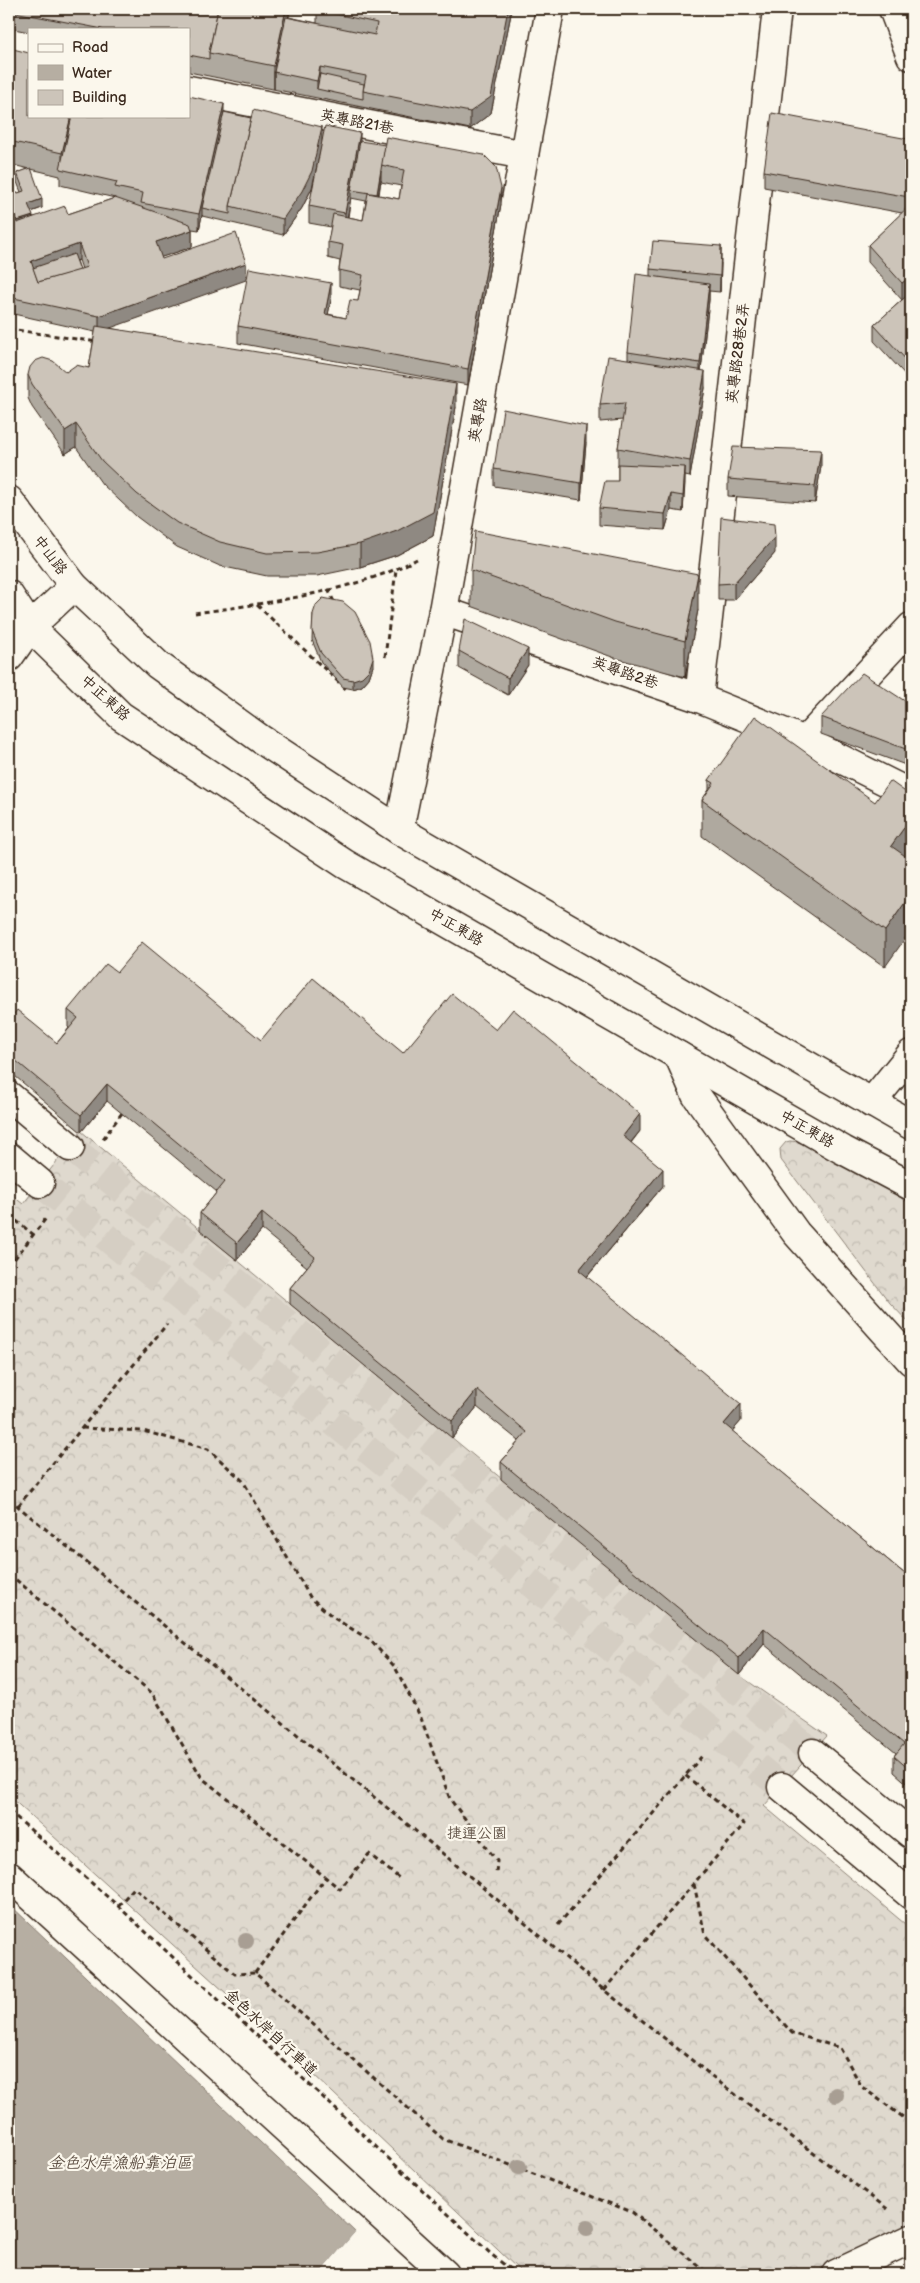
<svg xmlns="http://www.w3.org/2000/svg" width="920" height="2283" viewBox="0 0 920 2283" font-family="'Balsamiq Sans','LXGW WenKai TC',sans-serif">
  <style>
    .forest { fill: url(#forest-crowns); stroke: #8d8276 }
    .water { fill: #b6aea2; stroke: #85796d }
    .pier { fill: #fbf7ec }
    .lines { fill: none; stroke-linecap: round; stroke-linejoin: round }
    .minor-tunnel { stroke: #d5cec3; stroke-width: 28; stroke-dasharray: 28 14; stroke-linecap: butt }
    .minor-casing { stroke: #3b2a1e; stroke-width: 31 }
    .major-casing { stroke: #3b2a1e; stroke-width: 31 }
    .path { stroke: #3b2a1e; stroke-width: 3; stroke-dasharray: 5 4; stroke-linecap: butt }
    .minor { stroke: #fbf7ec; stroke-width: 28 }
    .major { stroke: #fbf7ec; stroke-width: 28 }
    .tree { fill: #a89e93 }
    .wall { fill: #afa99f; stroke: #3b2a1e; fill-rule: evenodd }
    .shaded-wall { fill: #8f8982; stroke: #3b2a1e }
    .building { fill: #ccc4b9; stroke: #3b2a1e; fill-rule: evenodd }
    .labels { text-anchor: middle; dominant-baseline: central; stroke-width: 4.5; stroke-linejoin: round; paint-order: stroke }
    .street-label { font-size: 15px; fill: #3b2a1e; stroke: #fbf7ec }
    .park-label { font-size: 15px; fill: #64564a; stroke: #fbf7ec }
    .water-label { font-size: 16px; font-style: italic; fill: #605246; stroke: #fbf7ec }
  </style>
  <defs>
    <pattern id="forest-crowns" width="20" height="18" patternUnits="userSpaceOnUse" patternTransform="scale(1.25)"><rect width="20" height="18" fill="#dfd9ce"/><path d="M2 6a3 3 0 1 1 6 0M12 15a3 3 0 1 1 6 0" fill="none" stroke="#c0bab0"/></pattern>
  </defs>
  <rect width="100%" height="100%" fill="#fbf7ec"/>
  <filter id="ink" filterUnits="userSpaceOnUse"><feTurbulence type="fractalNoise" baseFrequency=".02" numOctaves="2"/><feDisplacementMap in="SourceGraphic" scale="10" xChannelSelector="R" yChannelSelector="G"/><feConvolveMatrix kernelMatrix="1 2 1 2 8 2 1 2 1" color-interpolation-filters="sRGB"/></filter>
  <g filter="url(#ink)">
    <g class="forest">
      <polygon points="81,1131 739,1675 827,1736 764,1806 911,1929 911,2226 816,2274 526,2274 519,2270 270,2033 9,1796 9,1193 23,1204"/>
      <path d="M790 1141C815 1141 886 1189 911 1204V1325L890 1303 781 1160 780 1149 786 1142Z"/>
    </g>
    <polygon class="water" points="9,1904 355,2232 319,2274 9,2274"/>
    <polygon class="pier" points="355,2232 357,2234 322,2274 319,2274"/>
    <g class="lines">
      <g class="minor-tunnel">
        <polyline points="70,1147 580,1561 813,1753"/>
        <polyline points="40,1183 782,1787"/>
      </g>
      <g class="minor-casing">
        <g id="minor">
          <polyline points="893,9 911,56"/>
          <polyline points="189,90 524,155"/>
          <polyline points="443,611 699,698 805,741"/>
          <polyline points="911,627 805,741 911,794"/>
          <polyline points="9,657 30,627 74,586"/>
          <polyline points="699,698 777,9"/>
          <polyline points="399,830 443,611 550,9"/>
          <polyline points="679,1056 696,1095 796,1233 911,1361"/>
          <polyline points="9,1096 70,1147"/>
          <polyline points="871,1103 911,1054"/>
          <polyline points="9,1157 40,1183"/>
          <polyline points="813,1753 911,1834"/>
          <polyline points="782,1787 911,1895"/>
          <polyline points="9,1876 445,2274"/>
          <polyline points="836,2274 911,2239"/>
        </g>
      </g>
      <g class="major-casing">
        <g id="major">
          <polyline points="9,500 74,586 158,665 262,740 399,830 911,1125"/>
          <polyline points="9,595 30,627 121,716 345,864 843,1150 911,1186"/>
        </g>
      </g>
      <g class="path">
        <polyline points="9,329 97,342"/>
        <polyline points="328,589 334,602"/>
        <polyline points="257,605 348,691"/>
        <path d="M195 613C262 604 358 591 417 559"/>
        <polyline points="385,657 396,570"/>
        <polyline points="103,1139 122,1113"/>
        <polyline points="9,1215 34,1235"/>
        <polyline points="9,1266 47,1217"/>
        <polyline points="82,1428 143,1431 208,1449 243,1481 310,1597 334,1618 370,1640 395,1667 421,1718 450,1799 497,1861 496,1874"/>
        <polyline points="9,1499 429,1842 604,1990 723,2085 889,2210"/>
        <polyline points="18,1506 167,1324"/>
        <polyline points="9,1574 152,1693 202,1778 340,1889 369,1854 399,1878"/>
        <polyline points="9,1811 118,1906 492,2255 516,2274"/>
        <polyline points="694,1884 705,1935 792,2033 840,2048 862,2087 911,2123"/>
        <polyline points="118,1906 134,1888 235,1974 255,1973 443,2139 632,2212 709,2274"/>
        <polyline points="558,1925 702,1756"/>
        <polyline points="255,1973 326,1877"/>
        <polyline points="604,1990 744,1824 685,1775"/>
      </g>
      <use href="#minor" class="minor"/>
      <use href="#major" class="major"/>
    </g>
    <g class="tree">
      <circle cx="246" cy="1941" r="8"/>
      <circle cx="836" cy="2095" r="8"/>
      <circle cx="519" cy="2167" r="8"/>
      <circle cx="587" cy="2228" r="8"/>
    </g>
    <g class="wall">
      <polygon points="9,9 290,9 289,17 317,23 317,10 512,9 491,113 470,129 189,72 189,29 29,29 29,32 9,28"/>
      <path d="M9 48 29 116 224 112 322 139 360 141 501 204 468 385 238 343V326L331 300 328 314 346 318 358 301 360 290 339 286V270L340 261 328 258V242L331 227 309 223V206L317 169 312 188 302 208 283 235 202 216V215L199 230 192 229V247L161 257 110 328 456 407 433 536 397 555 360 567 317 576H267L220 566 177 547 137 517 102 484 76 447 65 454 32 407 28 398V375L66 372 89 368 95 332 9 313V196L21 192 17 182V173L29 169 9 164ZM31 169 60 176V185L115 198 68 214 33 217 31 212 42 208ZM381 180V182L401 186 399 199 379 195ZM351 197V198L366 201 363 220 348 217ZM79 260 82 269 80 270 77 261Z"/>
      <polygon points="908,139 909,207 911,204 911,381 874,341 874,325 902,300 868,262 868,245 902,213 764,187 764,171"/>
      <polygon points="721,263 720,292 709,291 709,300 701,371 705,388 690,477 685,476 683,512 671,510 665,530 599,525 599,508 618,481 618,448 623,420 600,422 600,405 628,359 628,352 650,276 650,269"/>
      <polygon points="586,443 581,500 494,486 494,469"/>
      <polygon points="821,466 815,503 728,496 728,479"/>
      <polygon points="775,553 734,600 718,600 718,584"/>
      <polygon points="471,570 698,610 685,677 615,658 471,606"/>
      <polygon points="313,614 373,666 369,678 362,686 353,689 343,687 321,662 312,640"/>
      <polygon points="459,651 528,665 508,695 459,668"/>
      <polygon points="911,705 911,767 821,734 821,717"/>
      <polygon points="709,780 908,858 885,967 702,836 702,800 709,790"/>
      <polygon points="117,972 261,1040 403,1053 496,1030 640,1131 631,1143 663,1186 587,1277 741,1421 732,1431 911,1579 911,1787 894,1772 894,1756 896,1753 764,1644 739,1675 501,1479 501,1462 519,1441 477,1407 452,1438 290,1304 290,1288 307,1267 262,1230 237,1260 200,1230 200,1213 217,1192 107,1101 81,1132 9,1071 9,1020 57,1043 69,1028 68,1027 68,1010"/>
    </g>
    <g class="shaded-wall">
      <polygon points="286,9 290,9 277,73 274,72 274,89 274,66"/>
      <polygon points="508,9 512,9 491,113 470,129 470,112"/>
      <polygon points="320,67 320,83 317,89 317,81"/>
      <polygon points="224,104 224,120 202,208 202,215 199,230 199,214"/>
      <polygon points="71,116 76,116 62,169 62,153"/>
      <polygon points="322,127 322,143 312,188 302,208 283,235 283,219"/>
      <polygon points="360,133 360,149 351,190 351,197 345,230 345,213"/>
      <polygon points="381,171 381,180 377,203 377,194"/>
      <polygon points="501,188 501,204 468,385 468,369"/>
      <polygon points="42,199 42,208 28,213 28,204"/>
      <polygon points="33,216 33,224 9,224"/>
      <polygon points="192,230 192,247 156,259 156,242"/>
      <polygon points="79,244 79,260 33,276 31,261"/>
      <polygon points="721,246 721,263 720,292 720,276"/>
      <polygon points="246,263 246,280 99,332 99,316"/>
      <polygon points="911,276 911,292 902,300 902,283"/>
      <polygon points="331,283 331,300 325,330 325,314"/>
      <polygon points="709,284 709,300 700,379 700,363"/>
      <polygon points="705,371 705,388 690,477 690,461"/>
      <polygon points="456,384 456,407 433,536 397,555 360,567 360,544"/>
      <polygon points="76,424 76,447 65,454 65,431"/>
      <polygon points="586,426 586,443 581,500 581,483"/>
      <polygon points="821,450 821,466 815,503 815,486"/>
      <polygon points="685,467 685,484 683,512 683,496"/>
      <polygon points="671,494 671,510 665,530 665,514"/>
      <polygon points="775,537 775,553 734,600 734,583"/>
      <polygon points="698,574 698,610 685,677 685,641"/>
      <polygon points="528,649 528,665 508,695 508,678"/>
      <polygon points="373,658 373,666 369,678 362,686 353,689 353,680"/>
      <polygon points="911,818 911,854 891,882 891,846"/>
      <polygon points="911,894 911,930 885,967 885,931"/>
      <polygon points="107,1084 107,1101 81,1132 81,1115"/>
      <polygon points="640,1114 640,1131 623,1152 623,1136"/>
      <polygon points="663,1169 663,1186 579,1286 579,1270"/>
      <polygon points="262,1213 262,1230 237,1260 237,1243"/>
      <polygon points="477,1390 477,1407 452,1438 452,1421"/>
      <polygon points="741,1404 741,1421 724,1441 724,1424"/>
      <polygon points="764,1628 764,1644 739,1675 739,1658"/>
    </g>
    <g class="building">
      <polygon points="9,9 218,9 209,53 209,59 189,55 189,29 103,29 9,11"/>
      <polygon points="218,9 286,9 274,66 209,53"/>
      <polygon points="317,9 508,9 491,97 470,112 363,91 366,76 320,67 317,81 274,72 286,17 375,35 377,23 317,10"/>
      <polygon points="9,48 29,53 29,116 71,116 62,153 9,141"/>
      <polygon points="320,74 364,84 363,91 363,99 317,89"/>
      <polygon points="189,96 224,104 199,214 141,203 143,193 115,187 117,182 60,169 72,116 189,116"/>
      <polygon points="253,110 322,127 312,171 302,191 283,219 230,206"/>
      <polygon points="224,112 251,118 230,206 230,214 202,208"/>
      <polygon points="772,113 908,139 909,197 764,171"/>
      <polygon points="325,126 360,133 345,213 309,206"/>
      <polygon points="386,137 484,155 496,167 501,188 468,369 238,326 249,268 331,283 325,314 346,318 350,300 358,301 363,275 339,270 343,245 328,242 333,214 363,220 368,193 399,199 404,170 381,165"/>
      <polygon points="360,141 385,145 377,194 351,190"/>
      <polygon points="31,168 42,199 28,204 33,216 17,221 14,214 9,216 9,196 24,191 17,173"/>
      <path d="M115 198 190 224 192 230 156 242 162 259 236 233 246 263 99 316 9 297V216L14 214 17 223 65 206 68 214ZM79 244 87 267 38 282 31 261Z"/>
      <polygon points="911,204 911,276 902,283 868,245"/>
      <polygon points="653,241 721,246 720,276 650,269"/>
      <polygon points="74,254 80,270 38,282 33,268"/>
      <polygon points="636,274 709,284 700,363 628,352"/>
      <polygon points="911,292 911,365 874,325"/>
      <polygon points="96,326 456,384 433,512 397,531 360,544 317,552 267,553 220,542 177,523 137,494 102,461 76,424 65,431 32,384 28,375 30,367 35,361 43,358 53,361 66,372 76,365 89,368"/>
      <polygon points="608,356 705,371 690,461 618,448 625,403 600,405"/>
      <polygon points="503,409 586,426 581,483 494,469"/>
      <polygon points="733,447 821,450 815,486 728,479"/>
      <polygon points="618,464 685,467 683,496 671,494 665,514 599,508 605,481 618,481"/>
      <polygon points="721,517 774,524 775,537 734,583 718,584"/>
      <polygon points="475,531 698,574 685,641 615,622 471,570"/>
      <polygon points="323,598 343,602 355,612 370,641 373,658 369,670 362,677 353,680 343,678 321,653 312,631 313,614 316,605"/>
      <polygon points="465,619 528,649 508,678 459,651"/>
      <polygon points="862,673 911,705 911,751 821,717"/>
      <polygon points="755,716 875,802 890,781 911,796 911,818 891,846 911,860 911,894 885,931 702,800 714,783 709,780"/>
      <polygon points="142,942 261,1040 313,978 403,1053 452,994 496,1030 513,1009 640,1114 623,1136 663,1169 579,1270 741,1404 724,1424 911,1579 911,1771 894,1756 904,1744 764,1628 739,1658 501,1462 527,1432 477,1390 452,1421 290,1288 315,1257 262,1213 237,1243 200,1213 225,1182 107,1084 81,1115 9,1055 9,1020 17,1010 57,1043 78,1018 68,1010 106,964 117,972"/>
    </g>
  </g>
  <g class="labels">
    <g class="street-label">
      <text transform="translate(357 122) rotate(11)">英專路21巷</text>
      <text transform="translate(738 353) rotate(-83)">英專路28巷2弄</text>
      <text transform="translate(478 420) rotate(-80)">英專路</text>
      <text transform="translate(50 555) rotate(53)">中山路</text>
      <text transform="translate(625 673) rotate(19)">英專路2巷</text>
      <text transform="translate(105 698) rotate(42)">中正東路</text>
      <text transform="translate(456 927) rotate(30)">中正東路</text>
      <text transform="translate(807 1129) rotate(30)">中正東路</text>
      <text transform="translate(271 2033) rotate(43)">金色水岸自行車道</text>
    </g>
    <g class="park-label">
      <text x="477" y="1833">捷運公園</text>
    </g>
    <g class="water-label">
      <text x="120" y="2163">金色水岸漁船靠泊區</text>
    </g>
  </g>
  <rect width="920" height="2283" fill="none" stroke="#fbf7ec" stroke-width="30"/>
  <rect x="15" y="15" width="890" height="2253" fill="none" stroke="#3b2a1e" stroke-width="2" filter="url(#ink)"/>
  <rect x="28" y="28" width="162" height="90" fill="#fbf7ec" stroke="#aea59a"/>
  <rect x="38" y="44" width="25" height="8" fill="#fbf7ec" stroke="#aea59a"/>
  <text x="72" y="52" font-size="15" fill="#3b2a1e">Road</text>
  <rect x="38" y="65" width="25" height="15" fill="#b6aea2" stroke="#aea59a"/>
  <text x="72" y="78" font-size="15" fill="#3b2a1e">Water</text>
  <rect x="38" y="90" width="25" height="15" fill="#ccc4b9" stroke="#aea59a"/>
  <text x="72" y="102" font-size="15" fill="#3b2a1e">Building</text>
</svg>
